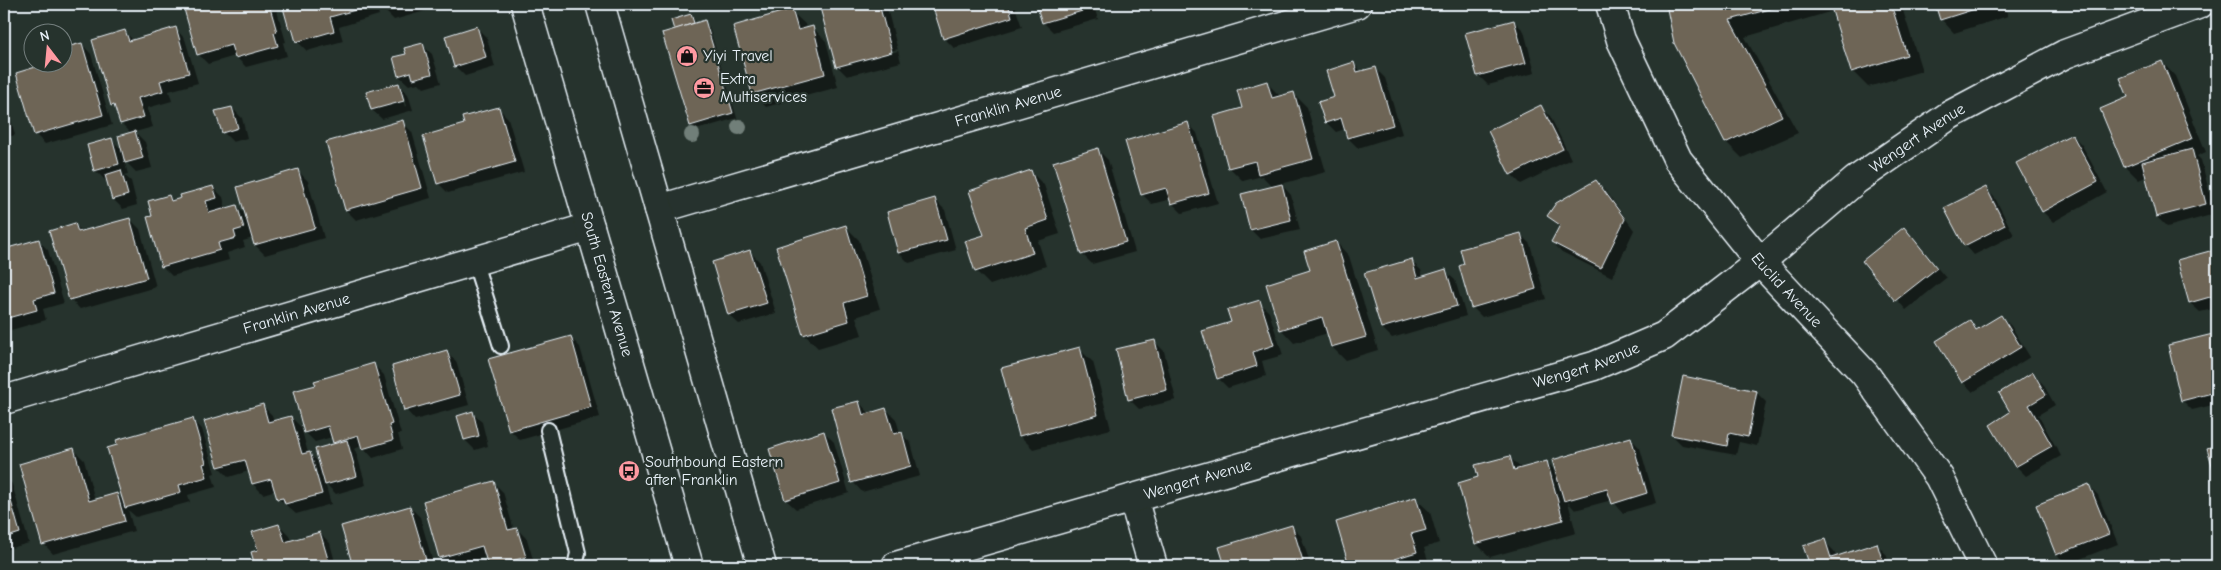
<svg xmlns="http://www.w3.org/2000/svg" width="2221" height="570" viewBox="0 0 2221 570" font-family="'Comic Neue',sans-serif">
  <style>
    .shadow { fill: #0007; fill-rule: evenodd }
    .building { fill: #6e6556; stroke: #e8f1f8 }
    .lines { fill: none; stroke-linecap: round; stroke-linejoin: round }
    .service-casing { stroke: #e8f1f8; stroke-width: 18 }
    .minor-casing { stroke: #e8f1f8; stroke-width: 31 }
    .primary-casing { stroke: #e8f1f8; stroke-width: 31 }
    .service { stroke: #26332d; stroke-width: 14 }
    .minor { stroke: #26332d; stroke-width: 28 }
    .primary { stroke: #26332d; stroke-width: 28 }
    .tree { fill: #717f79 }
    .labels { text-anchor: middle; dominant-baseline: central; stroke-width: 4.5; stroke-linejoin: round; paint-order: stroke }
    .poi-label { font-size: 16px; fill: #e8f1f8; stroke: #26332d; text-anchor: start }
    .street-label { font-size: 16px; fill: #e8f1f8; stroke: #26332d }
  </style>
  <rect width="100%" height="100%" fill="#26332d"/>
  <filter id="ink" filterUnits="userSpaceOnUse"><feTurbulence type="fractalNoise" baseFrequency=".02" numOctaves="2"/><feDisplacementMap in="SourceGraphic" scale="10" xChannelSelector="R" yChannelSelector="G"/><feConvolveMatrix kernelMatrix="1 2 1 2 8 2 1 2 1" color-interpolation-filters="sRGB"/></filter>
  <g filter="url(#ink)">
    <g class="shadow">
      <polygon points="209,4 275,4 286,42 283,43 287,56 246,67 235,56 208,64 198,54 185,10"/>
      <polygon points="283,4 375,4 379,15 339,27 343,41 307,51 297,41 294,32 290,28"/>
      <polygon points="383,4 449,4 394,20 384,10"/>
      <path d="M821 4H886L901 62 847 76 837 66ZM898 49V51L842 66V64Z"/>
      <polygon points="933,4 1014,4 1022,27 954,48 944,38"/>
      <polygon points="1038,4 1093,4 1098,19 1053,32 1043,22"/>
      <polygon points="1667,4 1901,4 1922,71 1868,87 1852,71 1833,11 1745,37 1798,133 1742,158 1726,142 1676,42"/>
      <polygon points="1936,4 2004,4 2008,16 1954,33 1941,19"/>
      <polygon points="791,11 805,24 806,29 812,27 826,41 838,87 766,107 753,93"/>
      <polygon points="691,15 697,24 704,22 709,27 737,118 696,130 691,125 676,30"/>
      <polygon points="1514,21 1524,31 1535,73 1488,85 1478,75"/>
      <polygon points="477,28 487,38 495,67 465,76 455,66"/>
      <polygon points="176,29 185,39 198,83 169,91 172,101 147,108 153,127 135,132 145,142 152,168 136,172 124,160 128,174 124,175 131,181 137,205 123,209 113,199 107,180 105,180 95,170 111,139 123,151 131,133 121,123 117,110 112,105 125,32 134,41"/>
      <polygon points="82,44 91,54 112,125 45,144 35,134 62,62"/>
      <polygon points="422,45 432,54 441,83 424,88 419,83 409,85 399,76 395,58 408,55"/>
      <polygon points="2162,62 2175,76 2206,152 2197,156 2201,160 2215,214 2167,227 2157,217 2147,176 2139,180 2125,166 2130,98"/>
      <polygon points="1354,64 1362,72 1375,68 1385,78 1402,134 1358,148 1348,138 1345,129 1336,132 1326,122 1335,98"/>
      <polygon points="1267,83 1280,96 1294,94 1307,107 1326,172 1281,184 1291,195 1300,230 1260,239 1251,230 1273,187 1262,176 1243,181 1230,168 1215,117 1243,109"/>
      <path d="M398 84 408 94 413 110 382 119 372 110ZM401 94H403L407 106 405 107Z"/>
      <polygon points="4,94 15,135 4,138"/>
      <polygon points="1540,106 1550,116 1571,159 1521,184 1511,174"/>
      <polygon points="232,108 242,118 247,138 233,142 223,132"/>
      <polygon points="498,108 508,118 524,172 448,193 438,183 466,125"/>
      <polygon points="402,122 412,132 431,198 356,220 346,210 327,143"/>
      <polygon points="1188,123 1197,133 1218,203 1182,213 1172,203 1171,199 1152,204 1142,194"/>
      <polygon points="2072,135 2082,145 2107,192 2053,222 2043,212 2017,164"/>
      <polygon points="1098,150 1108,160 1135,252 1092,264 1082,254"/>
      <polygon points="298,171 308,181 324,238 265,255 255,245 253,238 243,241 245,247 227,253 229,260 172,276 162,266 154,217 169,197 174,201 213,187 223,197 226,209 237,206 247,216"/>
      <polygon points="1031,172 1044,185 1060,234 1038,241 1046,266 990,285 976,271 986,236"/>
      <polygon points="1596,182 1606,191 1634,230 1612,277 1562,252 1552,242 1560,227 1549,216"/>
      <polygon points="1985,188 1995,198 2014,235 1974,255 1965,245"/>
      <polygon points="935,200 945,210 956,250 909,263 899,253"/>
      <polygon points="130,219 140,229 156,287 80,309 70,299 75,225 83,232"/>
      <polygon points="845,226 859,240 880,309 856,317 862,335 818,348 804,334"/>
      <polygon points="1904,229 1946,278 1906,310 1864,261"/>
      <polygon points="1520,234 1530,244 1546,299 1482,317 1472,307"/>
      <polygon points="38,240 48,250 64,303 43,309 46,320 4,332 4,250"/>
      <polygon points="1336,242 1349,256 1378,350 1345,360 1332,347 1328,333 1294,343 1281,329 1312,271"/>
      <polygon points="2217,250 2217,308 2200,312 2190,303 2179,261"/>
      <polygon points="750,252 760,262 776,313 739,324 729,315 714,263"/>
      <polygon points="1411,261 1421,270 1423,277 1445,271 1455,280 1466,316 1392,338 1382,328"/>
      <polygon points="1259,302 1269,312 1283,355 1262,361 1266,376 1228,388 1218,378 1233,323"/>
      <polygon points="2001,316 2011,326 2030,357 1973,392 1963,382 1938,342 1970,322 1978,330"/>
      <polygon points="2217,334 2217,404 2192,410 2182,400 2169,346"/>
      <polygon points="570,337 580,347 600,417 520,440 510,430"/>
      <polygon points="1154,341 1164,351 1176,400 1139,409 1129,399"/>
      <polygon points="1079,349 1093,362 1111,429 1033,449 1020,436"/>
      <polygon points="446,352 456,361 469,405 415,420 406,410"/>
      <polygon points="374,365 384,375 401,434 398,434 402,449 373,458 362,446 354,449 356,452 366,485 336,494 325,483 331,504 296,514 278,498 276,490 263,494 253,484 249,471 229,477 219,467 206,422 262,405 272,415 274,422 291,417 301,427 308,453 321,464 336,445 332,437 315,442 305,432 317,386"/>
      <polygon points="2033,374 2043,384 2055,405 2038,415 2061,456 2026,476 2016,466 2012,413"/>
      <polygon points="1756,392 1766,402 1757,446 1739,442 1736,455 1682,445 1672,435"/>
      <polygon points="859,402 870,414 886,409 896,419 900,433 911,443 920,476 862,492 853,482"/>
      <polygon points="472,413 482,422 488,446 475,450 465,440 459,417"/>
      <polygon points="192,419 202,429 215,473 212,474 216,487 188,495 190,502 136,517 128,510 134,531 53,554 44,544 74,450 84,460 95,500 117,494 124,502"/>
      <polygon points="2217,423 2217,437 2213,425"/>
      <polygon points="824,432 834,442 849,493 796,509 786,500 771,449"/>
      <polygon points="1630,438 1640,448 1656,503 1623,513 1612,500 1575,510 1568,502 1576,533 1490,557 1476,543 1480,478 1509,457 1522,469 1547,462 1557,473"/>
      <polygon points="4,475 12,484 29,543 4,550"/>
      <polygon points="493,482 503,492 514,530 517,529 527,539 535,566 489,566 486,557 449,566 440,557"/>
      <polygon points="2088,485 2098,495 2118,544 2067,564 2057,555 2038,506"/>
      <polygon points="1416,499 1430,512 1439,543 1424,548 1430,566 1350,566 1337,522"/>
      <polygon points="410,507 420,517 434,566 345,566 344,563 352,561"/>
      <polygon points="279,525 289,535 291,542 320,533 330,543 336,566 256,566 253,553 259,551"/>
      <polygon points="1291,526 1301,536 1311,566 1227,566 1221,548"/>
      <polygon points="1824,541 1834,551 1836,557 1876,544 1886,554 1890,566 1811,566 1805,547"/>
      <polygon points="222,563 225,566 210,566"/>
    </g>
    <g class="building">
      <polygon points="204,4 269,4 277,32 274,33 278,46 235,58 231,45 197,55 184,9"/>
      <polygon points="282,4 369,4 370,6 330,17 334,31 296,42 292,28 289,29"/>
      <polygon points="381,4 406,4 383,10"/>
      <polygon points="819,4 879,4 892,52 836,67"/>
      <polygon points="932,4 1008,4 1012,17 943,39"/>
      <polygon points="1036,4 1087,4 1089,9 1042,23"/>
      <polygon points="1666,4 1788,4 1730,20 1782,116 1725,143 1674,43"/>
      <polygon points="1830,4 1891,4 1907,55 1851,72"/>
      <polygon points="1935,4 1991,4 1940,20"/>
      <polygon points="792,9 798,30 813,26 825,74 752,94 733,26"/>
      <polygon points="691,14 694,23 674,30 671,20"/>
      <polygon points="705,20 733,113 690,126 662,33"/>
      <polygon points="1514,20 1526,63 1477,76 1465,33"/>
      <polygon points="477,26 486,57 454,67 445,36"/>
      <polygon points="176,27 189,73 160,81 163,91 138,98 144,117 120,124 114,105 111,106 92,40 125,30 129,41"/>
      <polygon points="82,43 103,115 34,135 16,73 52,62 62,62 62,48"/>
      <polygon points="423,43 432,74 413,79 411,72 398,76 393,57 406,54 404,48"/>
      <polygon points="2162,61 2193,138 2124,167 2100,109 2128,97 2120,78"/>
      <polygon points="1354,62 1357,72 1376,67 1393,125 1347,138 1341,118 1325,123 1318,102 1334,97 1326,71"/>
      <polygon points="1267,81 1272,98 1294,92 1313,159 1258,174 1255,161 1228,168 1214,116 1242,108 1237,90"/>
      <polygon points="399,83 404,101 371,110 366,92"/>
      <polygon points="1541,105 1563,149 1510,175 1488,131"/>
      <polygon points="232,107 238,128 222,133 215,111"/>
      <polygon points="499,107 515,162 437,184 423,136 464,124 462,117"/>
      <polygon points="403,120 422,188 345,210 326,142"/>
      <polygon points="1188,122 1209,193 1171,204 1166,188 1141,195 1125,141"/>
      <polygon points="135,131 143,158 125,163 118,136"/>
      <polygon points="2072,134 2098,182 2042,212 2016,163"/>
      <polygon points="112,138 119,164 94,171 87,145"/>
      <polygon points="1098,148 1126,242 1081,255 1053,162"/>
      <polygon points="2192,149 2206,204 2156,217 2142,162"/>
      <polygon points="298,169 315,228 254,245 237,187"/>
      <polygon points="121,170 128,195 112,200 105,175"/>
      <polygon points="1031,170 1048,220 1025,228 1033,253 975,272 965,241 984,235 969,191"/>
      <polygon points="1596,180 1625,219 1601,268 1551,242 1560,225 1547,216 1556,203"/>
      <polygon points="1282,184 1291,220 1250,230 1241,194"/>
      <polygon points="213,186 217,198 206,201 209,213 237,205 244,228 234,231 236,238 218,243 220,250 161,267 147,217 152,216 148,201 169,195 171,201 181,198 180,195"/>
      <polygon points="1986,187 2005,225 1964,246 1944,208"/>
      <polygon points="935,198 947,240 898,253 887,212"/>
      <polygon points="130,218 147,278 69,300 49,231 75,223 78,232"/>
      <polygon points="846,225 867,296 844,303 849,321 803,335 776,247"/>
      <polygon points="1904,227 1937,268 1895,301 1862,261"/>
      <polygon points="1521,233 1536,289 1471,308 1459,266 1464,264 1460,249"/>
      <polygon points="39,239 54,293 34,299 37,310 4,319 4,249"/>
      <polygon points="1336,241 1366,337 1331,347 1322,317 1280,330 1266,284 1310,270 1304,251"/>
      <polygon points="2217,249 2217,295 2189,303 2177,260"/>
      <polygon points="750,250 767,303 728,315 712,262"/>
      <polygon points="1412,259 1417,278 1446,269 1457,306 1381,328 1364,273"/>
      <polygon points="1260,300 1274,345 1253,352 1257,366 1217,379 1202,331 1231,322 1227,310"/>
      <polygon points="2001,315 2021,347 1962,383 1936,341 1970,320 1976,330"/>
      <polygon points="2217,333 2217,386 2211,388 2212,393 2181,401 2168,345"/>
      <polygon points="571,336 591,407 509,431 488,359"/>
      <polygon points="1155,340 1167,390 1128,400 1116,349"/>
      <polygon points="1080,347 1098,415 1019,436 1001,368"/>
      <polygon points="447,350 460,395 404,411 392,366"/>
      <polygon points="374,363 392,424 389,425 393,440 362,449 358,435 333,443 328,426 304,433 293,391 316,385 314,381"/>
      <polygon points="2033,372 2046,395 2029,405 2052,446 2015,467 1990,425 2010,412 1999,393"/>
      <polygon points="1683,376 1757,391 1748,437 1729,433 1727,446 1671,435"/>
      <polygon points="859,401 863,415 886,408 894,434 902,432 911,466 851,483 831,408"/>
      <polygon points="263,404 268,422 291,416 302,454 310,452 322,494 285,504 283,498 277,499 271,479 252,484 245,460 218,467 204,421"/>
      <polygon points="473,411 479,436 464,440 457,416"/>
      <polygon points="193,418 206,463 203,464 207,477 179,485 181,492 125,508 107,448 117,445 116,440"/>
      <polygon points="824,431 840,483 785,500 769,449"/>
      <polygon points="1631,437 1647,493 1612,504 1607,489 1564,501 1552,460"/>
      <polygon points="347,440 357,476 325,485 315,449"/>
      <polygon points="2217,445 2217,482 2207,448"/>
      <polygon points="74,448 89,501 117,493 125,521 42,545 19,464"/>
      <polygon points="1510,456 1514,470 1547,461 1563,520 1475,544 1458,483 1478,477 1475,465"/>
      <polygon points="4,476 20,533 4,538"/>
      <polygon points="494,481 508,530 517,528 526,557 494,566 488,566 482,546 439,558 423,501"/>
      <polygon points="2089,484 2109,534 2056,555 2036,505"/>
      <polygon points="1416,497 1426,530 1411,534 1417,552 1394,559 1396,566 1349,566 1336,522"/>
      <polygon points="410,506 426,560 405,566 400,566 399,564 391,566 344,566 343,562 351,560 341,526"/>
      <polygon points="279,524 285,542 320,532 330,566 255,566 251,552 258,550 252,532"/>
      <polygon points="1292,525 1303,561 1285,566 1225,566 1219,547"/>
      <polygon points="1825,539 1831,558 1877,543 1884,566 1810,566 1803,546"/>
    </g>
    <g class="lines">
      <g class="service-casing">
        <g id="service">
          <polyline points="474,260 501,346"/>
          <polyline points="548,430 578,553 575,566"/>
        </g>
      </g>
      <g class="minor-casing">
        <g id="minor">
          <path id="s1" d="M1610 4 1621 40 1678 160 1760 262 1865 374 1939 477 1983 566"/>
          <path id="s2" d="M659 209 1357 4"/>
          <path id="s3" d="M4 400 590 227"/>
          <polyline points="1133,498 1153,566"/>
          <path id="s4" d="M896 566 1594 366 1664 336 1760 262 1856 180 1950 115 2065 54 2200 4"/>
        </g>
      </g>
      <g class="primary-casing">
        <g id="primary">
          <path id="s5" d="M525 4 689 566"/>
          <polyline points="600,4 762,566"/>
        </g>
      </g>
      <use href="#service" class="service"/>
      <use href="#minor" class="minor"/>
      <use href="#primary" class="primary"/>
    </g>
    <g class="tree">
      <circle cx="739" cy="127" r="8"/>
      <circle cx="692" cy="135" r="8"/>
    </g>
  </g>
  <defs>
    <g id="shop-disc" transform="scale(1.125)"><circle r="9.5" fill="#ff9aa2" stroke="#26332d"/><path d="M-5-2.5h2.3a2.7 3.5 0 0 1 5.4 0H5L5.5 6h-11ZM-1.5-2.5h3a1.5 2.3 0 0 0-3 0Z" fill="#111"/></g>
    <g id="office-disc" transform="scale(1.125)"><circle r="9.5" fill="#ff9aa2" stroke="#26332d"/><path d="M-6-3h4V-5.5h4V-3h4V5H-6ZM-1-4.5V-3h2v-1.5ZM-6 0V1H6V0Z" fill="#111"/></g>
    <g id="bus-disc" transform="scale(1.125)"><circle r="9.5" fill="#ff9aa2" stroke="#26332d"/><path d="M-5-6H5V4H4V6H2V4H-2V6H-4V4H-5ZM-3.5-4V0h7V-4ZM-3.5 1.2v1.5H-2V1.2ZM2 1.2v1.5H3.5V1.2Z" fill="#111"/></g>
  </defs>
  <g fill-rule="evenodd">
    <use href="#shop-disc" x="687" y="56"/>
    <use href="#office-disc" x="704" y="88"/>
    <use href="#bus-disc" x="629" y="471"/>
  </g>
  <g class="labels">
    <g class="poi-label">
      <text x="703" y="56">Yiyi Travel</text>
      <text x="720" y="79">Extra<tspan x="720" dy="18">Multiservices</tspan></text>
      <text x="645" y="462">Southbound Eastern<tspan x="645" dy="18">after Franklin</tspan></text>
    </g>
    <g class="street-label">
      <text stroke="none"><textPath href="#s2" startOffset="364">Franklin Avenue</textPath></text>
      <text stroke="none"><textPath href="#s4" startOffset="1124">Wengert Avenue</textPath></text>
      <text stroke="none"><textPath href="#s5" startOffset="292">South Eastern Avenue</textPath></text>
      <text stroke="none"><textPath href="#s1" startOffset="340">Euclid Avenue</textPath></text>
      <text stroke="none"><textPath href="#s3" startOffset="305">Franklin Avenue</textPath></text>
      <text stroke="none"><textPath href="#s4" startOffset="719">Wengert Avenue</textPath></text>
      <text stroke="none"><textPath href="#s4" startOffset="314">Wengert Avenue</textPath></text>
    </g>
  </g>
  <rect width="2221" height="570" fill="none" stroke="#26332d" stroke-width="20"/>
  <rect x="10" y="10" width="2201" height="550" fill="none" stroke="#e8f1f8" stroke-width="2" filter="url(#ink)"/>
  <g transform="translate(48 48) rotate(344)"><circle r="24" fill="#26332d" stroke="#747f7e"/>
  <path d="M0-4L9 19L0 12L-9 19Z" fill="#ff9aa2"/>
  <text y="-8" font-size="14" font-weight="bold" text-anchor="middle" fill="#e8f1f8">N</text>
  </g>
</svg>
